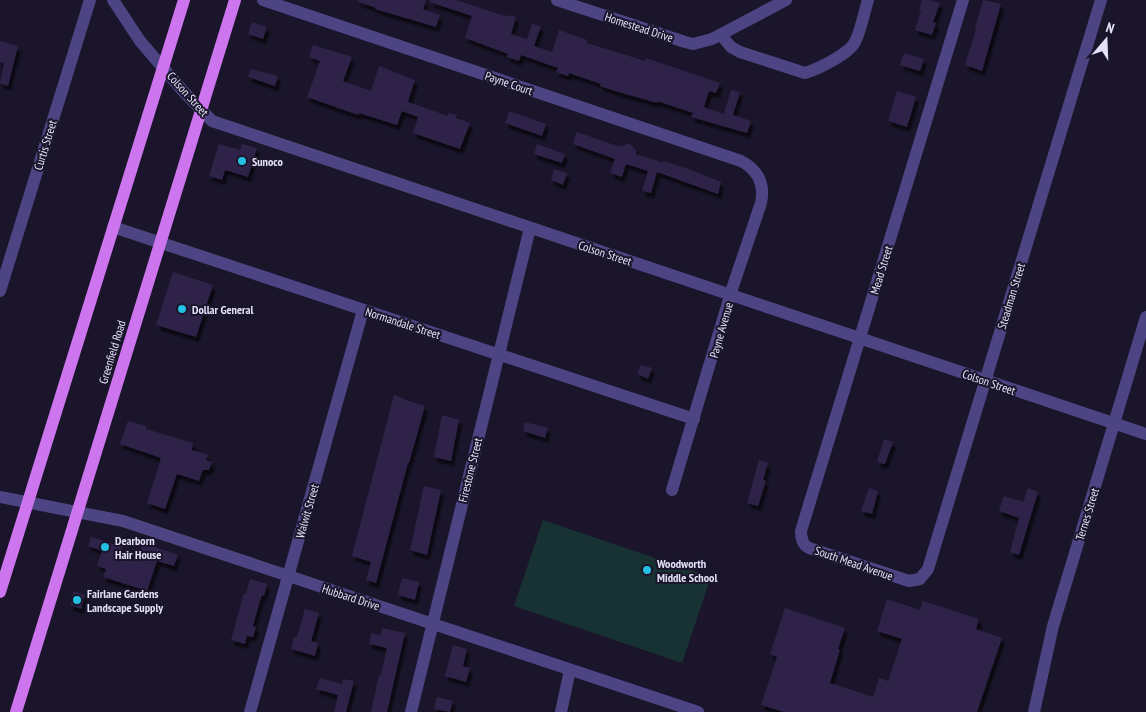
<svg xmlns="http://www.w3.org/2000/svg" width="1146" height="712" viewBox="0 0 1146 712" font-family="'PT Sans Narrow',sans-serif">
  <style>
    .grass { fill: #183133 }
    .building { fill: #2e2348; filter: url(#shadow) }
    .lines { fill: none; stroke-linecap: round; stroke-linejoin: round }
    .minor { stroke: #4d4583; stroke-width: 12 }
    .major { stroke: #cc75ee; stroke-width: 12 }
    .poi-dot { fill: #24c0e4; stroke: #1a152a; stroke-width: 2 }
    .labels { text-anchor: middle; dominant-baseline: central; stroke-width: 4; stroke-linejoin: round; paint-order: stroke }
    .street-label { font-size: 12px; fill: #e6e1fb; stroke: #1a152a }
    .poi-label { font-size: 12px; font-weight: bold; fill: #e6e1fb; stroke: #1a152a; text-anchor: start }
  </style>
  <defs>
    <filter id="shadow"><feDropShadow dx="3" dy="5" stdDeviation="1" flood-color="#0009"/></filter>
  </defs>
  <rect width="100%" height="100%" fill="#1a152a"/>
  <polygon class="grass" points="543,520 711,577 682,663 514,606"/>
  <g class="building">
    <polygon points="357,0 426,0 423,9 440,15 436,27 375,9 376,8 357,1"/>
    <polygon points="430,0 456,0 507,17 508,15 516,17 511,34 527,39 532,24 541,26 534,46 552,52 559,30 587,40 587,43 645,61 646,58 720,83 716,93 709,91 704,107 724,114 731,90 740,92 733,115 751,121 747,133 691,117 693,113 657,101 657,103 615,91 600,86 601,84 569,73 568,76 556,72 558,68 521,55 519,61 507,57 508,54 465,38 472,16 430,2"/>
    <polygon points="922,0 929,0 940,3 933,22 936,23 932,35 915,30 921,11 919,10"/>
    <polygon points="983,0 1001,4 982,71 965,65 976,29 975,28"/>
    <polygon points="252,22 267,27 263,39 248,34"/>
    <polygon points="0,41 18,46 8,86 0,83 4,63 0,62"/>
    <polygon points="313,45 352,57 343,81 371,91 379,66 415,80 408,102 448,116 449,113 457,115 456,118 470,123 460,149 413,133 418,117 402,111 397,125 359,113 358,115 307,97 320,61 309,57"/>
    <polygon points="904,53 924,59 920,71 900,65"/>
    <polygon points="251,69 278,76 275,86 248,77"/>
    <polygon points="897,91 916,97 907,127 888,121"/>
    <polygon points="509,111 546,124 542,136 505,123"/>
    <polygon points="577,132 620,147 620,145 623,146 629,143 636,150 636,154 663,163 663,161 686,168 721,182 718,194 657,172 651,193 642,191 648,171 626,164 622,177 610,173 615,159 573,144"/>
    <polygon points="219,144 240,150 242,144 257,148 248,177 225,170 222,180 209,176"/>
    <polygon points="537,144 565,154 562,163 534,154"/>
    <polygon points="554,169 567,173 563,185 551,180"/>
    <polygon points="173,272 213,285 196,337 156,325"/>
    <polygon points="641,365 652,368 648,379 637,374"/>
    <polygon points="394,395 405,399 405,400 425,406 409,463 408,463 376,583 366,580 371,562 352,556"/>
    <polygon points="442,415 459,420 451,461 434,457"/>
    <polygon points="128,421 146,426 146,429 193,443 192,450 208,455 206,460 212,462 209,470 203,470 199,481 177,474 165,509 147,503 161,458 120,444"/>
    <polygon points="525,422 548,428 545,438 523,431"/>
    <polygon points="884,439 893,442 885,464 877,462"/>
    <polygon points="759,460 768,463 763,480 766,481 758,506 747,503"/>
    <polygon points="424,486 441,490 427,555 410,550"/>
    <polygon points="869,488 878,491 872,514 861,511"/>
    <polygon points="1028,488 1038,492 1019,555 1010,552 1019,518 999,511 1004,496 1023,502"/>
    <polygon points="91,537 123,547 120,557 137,562 143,543 178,555 174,566 157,561 147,591 103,577 106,569 97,566 102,551 88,546"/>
    <polygon points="402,578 419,582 415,600 398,595"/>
    <polygon points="250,579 267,584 264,596 262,595 257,611 253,626 256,627 253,637 247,636 245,644 231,640 244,593 246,594"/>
    <polygon points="74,591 85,595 81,609 70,605"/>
    <polygon points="887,599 920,610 923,601 979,619 976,629 1002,638 977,712 784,712 761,705 777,657 770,654 785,608 845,628 838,649 840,650 830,683 873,697 879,678 888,681 902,639 877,631"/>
    <polygon points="305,609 319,613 311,641 318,643 315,656 291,649 294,637 297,637"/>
    <polygon points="382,628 405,633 387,712 371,712 379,675 381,675 387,648 369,644 371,633 381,635"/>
    <polygon points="453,645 467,649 463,666 470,668 466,682 445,676"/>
    <polygon points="320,678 342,684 343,679 354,681 346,712 334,712 338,695 316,689"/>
    <polygon points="437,697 453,701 450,712 434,709"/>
  </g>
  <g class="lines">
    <g class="minor">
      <polyline points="113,0 140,41 183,91 212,121 1146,434"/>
      <path d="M263 0 741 161C758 170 765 184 761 203L733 286 672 490"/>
      <polyline points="557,0 685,42 693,44 712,39 786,0"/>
      <path d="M963 0 801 531C801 538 803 545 809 548L909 581 920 579 928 569 1101 0"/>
      <path d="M721 35 731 47 740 52 805 73C818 69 849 54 855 42 861 30 864 13 868 0"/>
      <polyline points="113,227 694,419"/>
      <polyline points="0,291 90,0"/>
      <polyline points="0,497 123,521 698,712"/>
      <polyline points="250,712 363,310"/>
      <polyline points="411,712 530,228"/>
      <polyline points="561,712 570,670"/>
      <polyline points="1034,712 1053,626 1146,317"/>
    </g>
    <g class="major">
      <polyline points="0,592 184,0"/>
      <polyline points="16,712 235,0"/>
    </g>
  </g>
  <g class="poi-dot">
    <circle cx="242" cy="161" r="5"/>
    <circle cx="182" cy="309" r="5"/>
    <circle cx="105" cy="547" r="5"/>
    <circle cx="647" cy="570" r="5"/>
    <circle cx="77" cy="600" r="5"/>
  </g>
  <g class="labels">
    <g class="street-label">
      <text transform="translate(639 27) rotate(18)">Homestead Drive</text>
      <text transform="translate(509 83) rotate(19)">Payne Court</text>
      <text transform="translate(188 94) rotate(48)">Colson Street</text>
      <text transform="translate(45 145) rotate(-73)">Curtis Street</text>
      <text transform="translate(605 253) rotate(18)">Colson Street</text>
      <text transform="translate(881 270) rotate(-73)">Mead Street</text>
      <text transform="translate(1011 296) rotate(-73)">Steadman Street</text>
      <text transform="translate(403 323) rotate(18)">Normandale Street</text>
      <text transform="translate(721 330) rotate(-74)">Payne Avenue</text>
      <text transform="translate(112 352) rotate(-73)">Greenfield Road</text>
      <text transform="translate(989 382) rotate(19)">Colson Street</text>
      <text transform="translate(470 470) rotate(-76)">Firestone Street</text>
      <text transform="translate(307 511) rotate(-74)">Walwit Street</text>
      <text transform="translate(1087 514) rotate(-73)">Ternes Street</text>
      <text transform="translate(854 563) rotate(19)">South Mead Avenue</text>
      <text transform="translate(351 597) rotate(18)">Hubbard Drive</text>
    </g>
    <g class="poi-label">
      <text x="252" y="161">Sunoco</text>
      <text x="192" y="309">Dollar General</text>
      <text x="115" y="540">Dearborn<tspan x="115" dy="14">Hair House</tspan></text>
      <text x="657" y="563">Woodworth<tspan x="657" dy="14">Middle School</tspan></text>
      <text x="87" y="593">Fairlane Gardens<tspan x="87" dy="14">Landscape Supply</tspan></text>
    </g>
  </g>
  <g transform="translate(1106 40) rotate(19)" stroke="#1a152a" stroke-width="4" paint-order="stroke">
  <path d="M0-4L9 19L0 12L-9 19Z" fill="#e6e1fb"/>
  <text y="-8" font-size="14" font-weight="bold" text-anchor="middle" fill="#e6e1fb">N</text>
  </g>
</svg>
